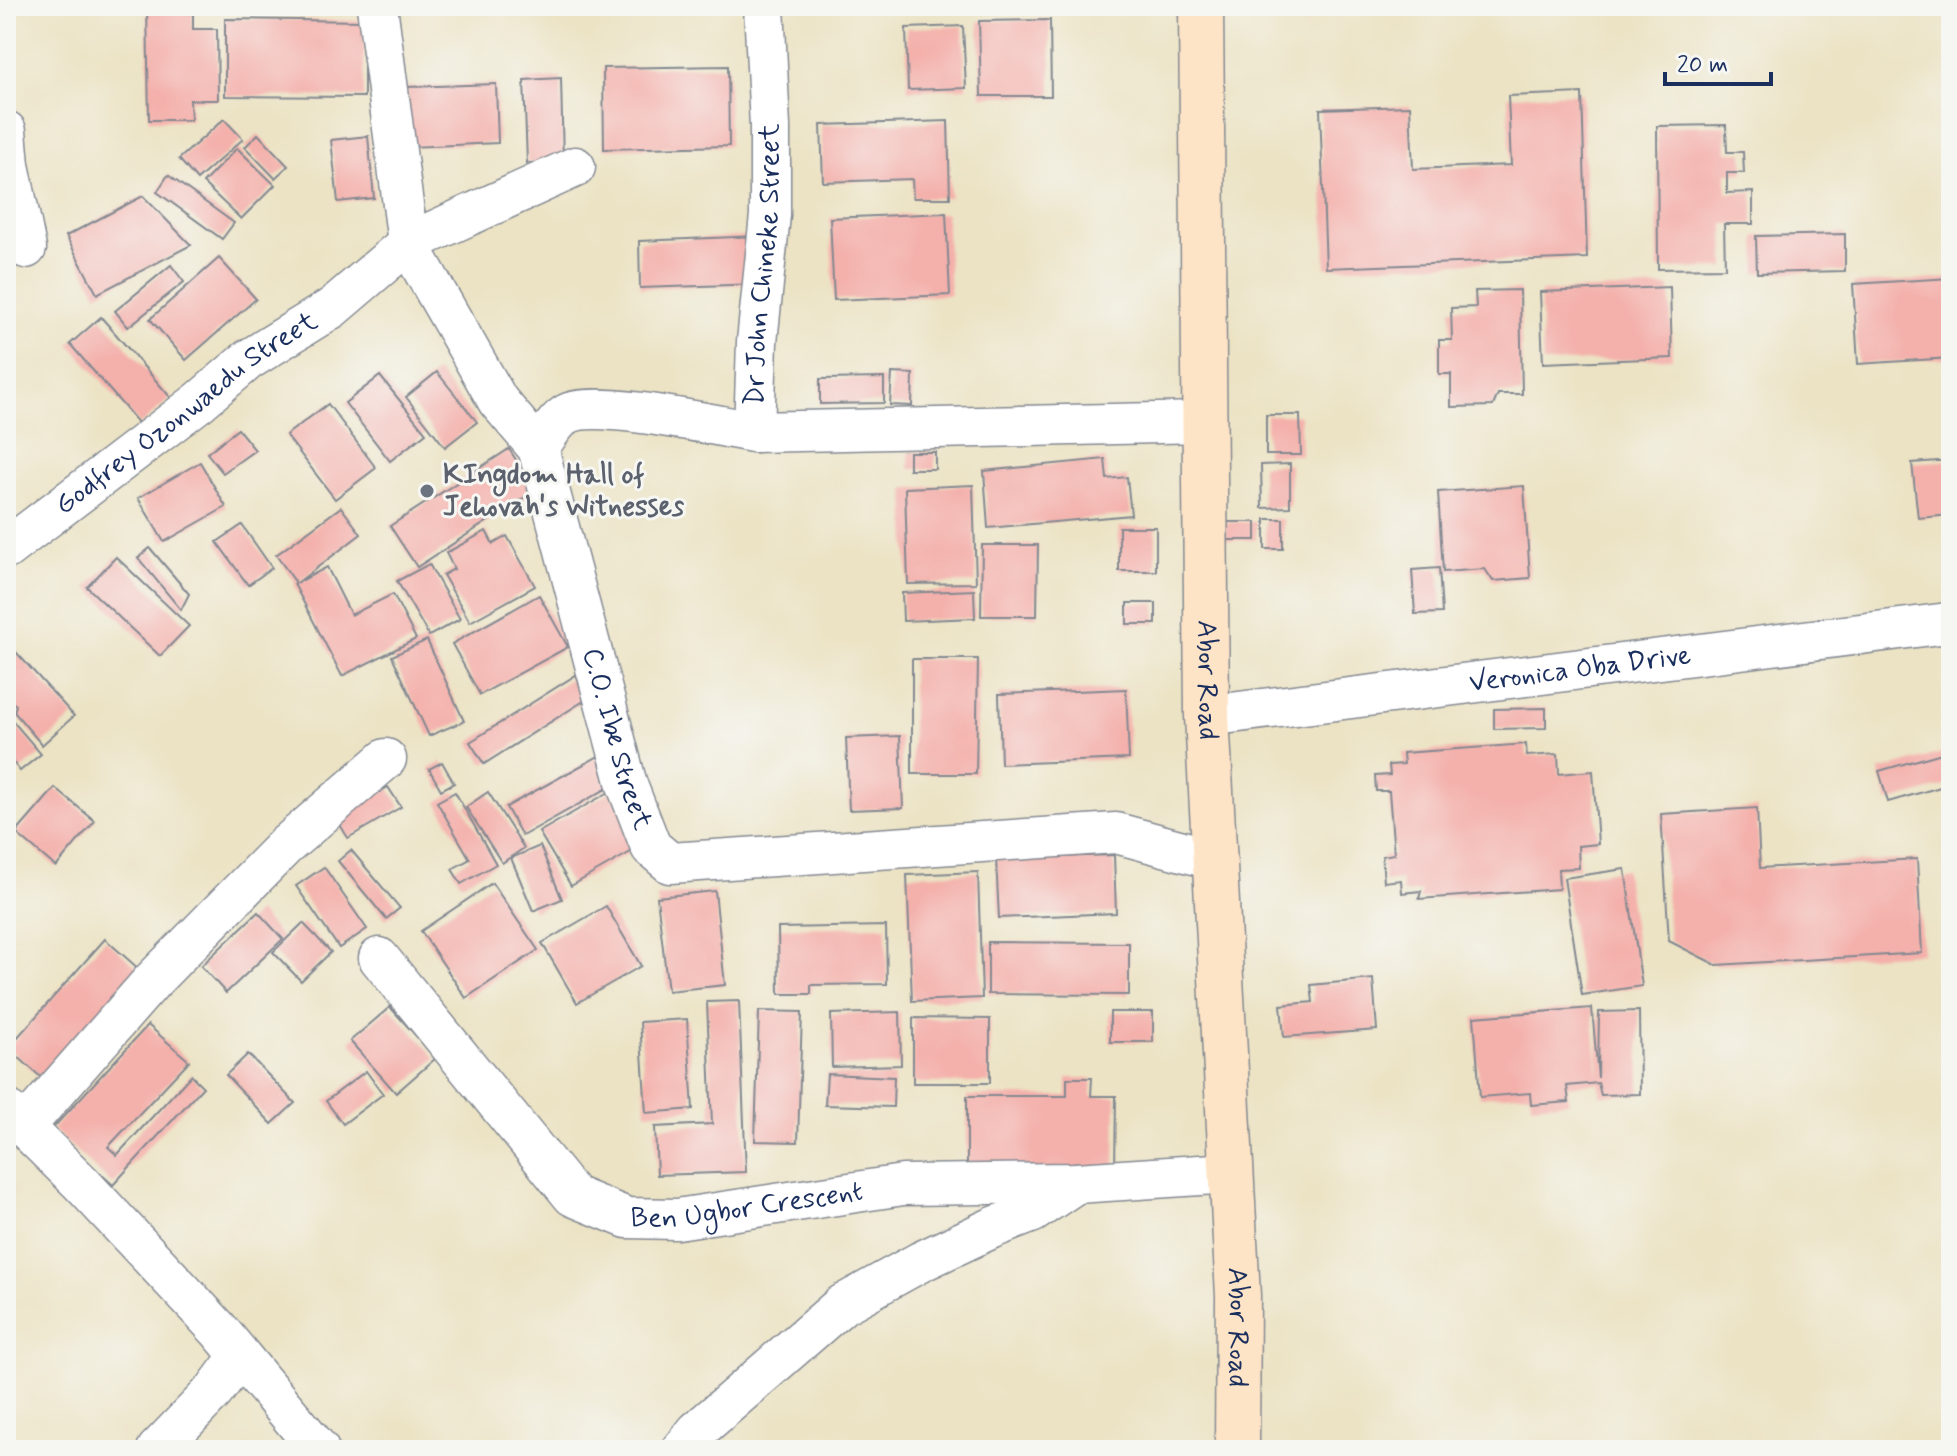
<svg xmlns="http://www.w3.org/2000/svg" width="1957" height="1456" viewBox="0 0 1957 1456" font-family="Mynerve,sans-serif">
  <style>
    .building { fill: #f4b0ab }
    .lines { fill: none; stroke-linecap: round; stroke-linejoin: round }
    .street-casing { stroke: #848991; stroke-width: 43 }
    .secondary-casing { stroke: #848991; stroke-width: 47 }
    .street { stroke: #fff; stroke-width: 40 }
    .secondary { stroke: #fee4c6; stroke-width: 44 }
    .worship-dot { fill: #6b7280; stroke: #f6f6f2; stroke-width: 3 }
    .labels { text-anchor: middle; dominant-baseline: central; stroke-width: 6; stroke-linejoin: round; paint-order: stroke }
    .street-label { font-size: 28px; fill: #1b2f5e; stroke: #f6f6f2 }
    .worship-label { font-size: 28px; font-weight: bold; fill: #5b616d; stroke: #f6f6f2; text-anchor: start }
  </style>
  <rect width="100%" height="100%" fill="#f6f6f2"/>
  <filter id="ink" filterUnits="userSpaceOnUse"><feTurbulence type="fractalNoise" baseFrequency=".0125" numOctaves="2"/><feDisplacementMap in="SourceGraphic" scale="16" xChannelSelector="R" yChannelSelector="G"/><feConvolveMatrix kernelMatrix="1 2 1 2 8 2 1 2 1" color-interpolation-filters="sRGB"/></filter>
  <filter id="wash" filterUnits="userSpaceOnUse"><feTurbulence type="fractalNoise" baseFrequency=".006" numOctaves="4" result="noise"/><feDisplacementMap in="SourceGraphic" scale="32" xChannelSelector="R" yChannelSelector="G"/><feGaussianBlur stdDeviation="1.8" result="paint"/><feColorMatrix in="noise" values="0 0 0 0 0 0 0 0 0 0 0 0 0 0 0 0 0 1.4 0 .05"/><feComposite in="paint" operator="in"/></filter>
  <g filter="url(#wash)">
    <rect width="100%" height="100%" fill="#ece3c4"/>
    <g id="blocks">
      <g class="building">
        <polygon points="147,6 193,6 193,29 217,29 218,100 190,100 191,120 149,120"/>
        <rect x="979" y="6" width="29" height="6"/>
        <polygon points="225,19 364,21 364,97 225,96"/>
        <polygon points="1050,20 1051,96 981,96 979,21"/>
        <polygon points="963,26 966,88 908,90 906,28"/>
        <polygon points="728,66 729,146 604,149 603,68"/>
        <polygon points="561,78 563,162 527,163 524,80"/>
        <polygon points="496,84 498,143 410,147 407,87"/>
        <polygon points="1582,93 1587,258 1326,268 1320,109 1410,106 1413,169 1511,165 1508,96"/>
        <polygon points="224,119 243,139 197,180 179,159"/>
        <polygon points="948,121 950,198 913,198 912,179 823,182 821,125"/>
        <polygon points="1726,125 1727,152 1743,152 1744,173 1727,173 1727,193 1753,192 1753,224 1724,224 1725,268 1658,269 1657,126"/>
        <polygon points="258,134 288,166 275,178 245,147"/>
        <polygon points="368,136 374,198 338,202 331,140"/>
        <polygon points="237,148 275,185 241,219 203,183"/>
        <polygon points="168,175 234,223 222,239 157,192"/>
        <polygon points="143,196 191,245 97,294 66,236"/>
        <polygon points="946,213 950,295 834,300 830,218"/>
        <polygon points="1845,234 1845,271 1757,273 1756,236"/>
        <polygon points="759,236 761,284 640,288 639,241"/>
        <polygon points="219,258 256,299 186,360 150,319"/>
        <polygon points="171,265 184,282 128,327 115,311"/>
        <polygon points="1951,278 1951,358 1858,364 1853,284"/>
        <polygon points="1670,287 1672,358 1543,363 1540,292"/>
        <polygon points="1520,290 1522,394 1498,394 1493,406 1451,407 1451,374 1439,374 1439,340 1452,340 1451,308 1476,307 1475,291"/>
        <polygon points="101,317 171,398 140,425 70,344"/>
        <polygon points="437,372 477,422 445,447 406,397"/>
        <polygon points="892,373 913,374 912,406 890,405"/>
        <polygon points="380,376 426,433 390,461 345,403"/>
        <polygon points="884,378 884,403 820,404 820,379"/>
        <polygon points="328,404 376,468 335,499 286,435"/>
        <polygon points="1266,415 1300,415 1301,455 1266,455"/>
        <polygon points="238,429 255,450 223,473 207,453"/>
        <polygon points="509,449 536,490 417,567 390,526"/>
        <rect x="909" y="452" width="26" height="17"/>
        <polygon points="1105,459 1107,479 1127,477 1131,515 988,528 984,471"/>
        <polygon points="1951,460 1951,515 1918,518 1912,463"/>
        <polygon points="200,462 226,507 164,542 138,498"/>
        <polygon points="1290,464 1290,507 1262,508 1261,465"/>
        <polygon points="973,485 976,583 908,584 905,488"/>
        <polygon points="1524,486 1530,578 1493,581 1485,569 1443,572 1438,492"/>
        <polygon points="341,507 361,534 297,583 327,567 351,615 393,594 416,639 342,676 294,584 296,583 276,555"/>
        <rect x="1265" y="519" width="18" height="30"/>
        <rect x="1225" y="522" width="31" height="18"/>
        <polygon points="242,525 272,568 248,585 217,542"/>
        <rect x="1119" y="527" width="37" height="44"/>
        <polygon points="486,531 493,544 507,536 535,586 470,622 443,575 454,569 446,553"/>
        <polygon points="982,545 1038,545 1037,616 981,616"/>
        <polygon points="150,548 189,594 181,610 138,558"/>
        <polygon points="116,557 189,626 160,656 87,587"/>
        <polygon points="429,564 460,619 429,636 397,581"/>
        <polygon points="1439,568 1442,613 1415,614 1412,570"/>
        <polygon points="974,590 975,618 903,621 902,593"/>
        <polygon points="539,595 568,647 480,695 452,644"/>
        <rect x="1127" y="603" width="29" height="21"/>
        <polygon points="427,640 464,721 429,736 392,656"/>
        <polygon points="6,641 74,716 42,745 14,712 16,705 6,697"/>
        <polygon points="912,659 978,659 976,774 912,774"/>
        <polygon points="576,675 590,697 484,764 470,742"/>
        <polygon points="1126,689 1129,759 1001,764 999,694"/>
        <polygon points="1546,708 1546,728 1494,729 1494,709"/>
        <polygon points="6,713 41,754 20,771 6,753"/>
        <polygon points="900,736 903,808 849,810 846,738"/>
        <polygon points="1526,744 1527,756 1558,754 1559,774 1593,771 1598,844 1578,846 1579,868 1558,869 1559,889 1419,899 1421,891 1402,893 1401,880 1384,882 1382,856 1394,854 1389,791 1376,791 1375,776 1390,775 1389,765 1404,764 1403,753"/>
        <polygon points="604,753 620,781 522,836 506,807"/>
        <polygon points="1942,753 1951,784 1888,802 1879,771"/>
        <polygon points="442,762 454,783 441,790 429,769"/>
        <polygon points="388,787 401,807 348,838 336,818"/>
        <polygon points="55,788 95,821 56,867 16,833"/>
        <polygon points="611,791 643,845 571,886 539,832"/>
        <polygon points="455,792 496,864 461,884 452,869 470,859 437,802"/>
        <polygon points="488,792 524,848 502,863 466,807"/>
        <polygon points="1757,808 1760,868 1917,859 1922,953 1716,965 1669,941 1661,814"/>
        <polygon points="540,846 562,899 533,911 511,858"/>
        <polygon points="351,850 400,908 386,919 338,861"/>
        <polygon points="1114,855 1116,913 999,918 996,859"/>
        <polygon points="324,867 367,929 339,948 296,886"/>
        <polygon points="1625,869 1642,986 1582,995 1564,878"/>
        <polygon points="978,872 982,998 912,1001 907,875"/>
        <polygon points="492,883 538,950 466,998 421,931"/>
        <polygon points="715,891 725,985 668,991 657,897"/>
        <polygon points="606,906 641,966 577,1003 542,943"/>
        <polygon points="258,912 283,939 226,993 201,966"/>
        <polygon points="303,923 331,952 301,981 273,952"/>
        <polygon points="886,926 887,984 811,985 811,994 779,994 778,928"/>
        <polygon points="105,939 149,978 52,1087 8,1048"/>
        <polygon points="988,942 1129,943 1129,995 988,994"/>
        <polygon points="1373,979 1377,1030 1284,1037 1281,1005 1313,1002 1311,985"/>
        <polygon points="739,1001 746,1172 657,1175 655,1127 712,1124 707,1002"/>
        <polygon points="390,1007 436,1058 396,1093 350,1041"/>
        <polygon points="1592,1008 1598,1078 1599,1012 1639,1011 1640,1094 1601,1095 1598,1083 1567,1086 1569,1102 1531,1105 1530,1093 1480,1097 1474,1017"/>
        <polygon points="759,1011 802,1012 798,1142 755,1141"/>
        <polygon points="900,1012 901,1065 832,1067 831,1014"/>
        <rect x="1110" y="1012" width="43" height="30"/>
        <polygon points="913,1018 990,1019 990,1083 913,1083"/>
        <polygon points="687,1019 693,1109 646,1113 640,1022"/>
        <polygon points="148,1025 189,1061 108,1147 117,1155 191,1075 203,1087 113,1185 52,1129"/>
        <polygon points="248,1054 295,1103 272,1124 226,1075"/>
        <polygon points="366,1071 383,1094 343,1124 326,1101"/>
        <polygon points="827,1074 894,1077 893,1107 825,1105"/>
        <polygon points="1067,1078 1092,1078 1091,1096 1116,1096 1115,1170 967,1170 967,1096 1067,1096"/>
      </g>
    </g>
  </g>
  <g filter="url(#ink)">
    <use href="#blocks" fill-opacity="0" stroke="#848991" stroke-width="2"/>
    <g class="lines">
      <g class="street-casing">
        <g id="street">
          <path id="s1" d="M377 6 408 243 498 401 538 448 627 785 651 847 670 863 1116 833 1216 860"/>
          <polyline points="6,131 9,165 26,248"/>
          <polyline points="754,432 1204,422"/>
          <path id="s2" d="M538 448C546 438 556 420 567 414 594 399 718 426 754 432L757 342 770 215V127L764 6"/>
          <path id="s3" d="M6 549 199 402 248 360 332 308 408 243 575 167"/>
          <path id="s4" d="M1207 716 1948 623 1951 625"/>
          <path id="s5" d="M379 958 573 1196 627 1218 677 1219 903 1185 1076 1183 1231 1173"/>
          <polyline points="6,1109 81,1183 218,1329 319,1450"/>
          <polyline points="24,1127 153,980 285,846 386,759"/>
          <polyline points="157,1450 214,1391 240,1356"/>
          <polyline points="682,1450 697,1431 842,1305 920,1262 992,1228 1033,1212 1076,1183"/>
        </g>
      </g>
      <g class="secondary-casing">
        <g id="secondary">
          <path id="s6" d="M1201 6 1207 716 1238 1296 1237 1450"/>
        </g>
      </g>
      <use href="#street" class="street"/>
      <use href="#secondary" class="secondary"/>
    </g>
  </g>
  <circle class="worship-dot" cx="427" cy="491" r="8"/>
  <g class="labels">
    <g class="street-label">
      <text stroke="none"><textPath href="#s2" startOffset="402">Dr John Chineke Street</textPath></text>
      <text stroke="none"><textPath href="#s3" startOffset="226">Godfrey Ozonwaedu Street</textPath></text>
      <text stroke="none"><textPath href="#s4" startOffset="376">Veronica Oba Drive</textPath></text>
      <text stroke="none"><textPath href="#s6" startOffset="674">Abor Road</textPath></text>
      <text stroke="none"><textPath href="#s1" startOffset="784">C.O. Ibe Street</textPath></text>
      <text stroke="none"><textPath href="#s5" startOffset="486">Ben Ugbor Crescent</textPath></text>
      <text stroke="none"><textPath href="#s6" startOffset="1322">Abor Road</textPath></text>
    </g>
    <g class="worship-label">
      <text x="443" y="475">KIngdom Hall of<tspan x="443" dy="32">Jehovah's Witnesses</tspan></text>
    </g>
  </g>
  <rect width="1957" height="1456" fill="none" stroke="#f6f6f2" stroke-width="32"/>
  <path d="M1665 72v12h106v-12" fill="none" stroke="#1b2f5e" stroke-width="4"/>
  <text x="1677" y="72" font-size="24" fill="#1b2f5e" stroke="#f6f6f2" stroke-width="6" paint-order="stroke">20 m</text>
</svg>
